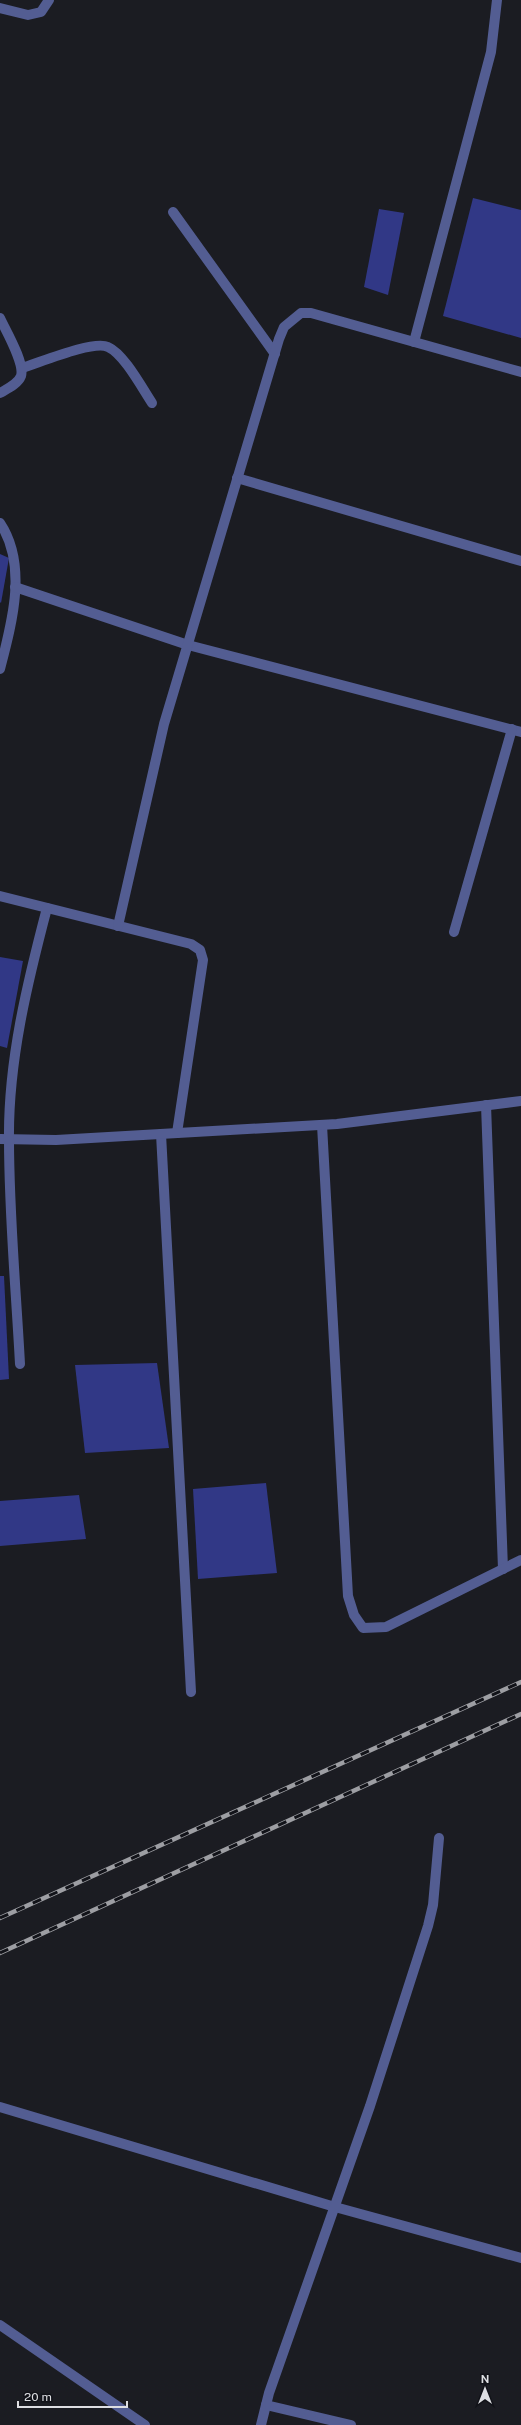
<svg xmlns="http://www.w3.org/2000/svg" width="521" height="2425" viewBox="0 0 521 2425" font-family="'Public Sans',sans-serif">
  <style>
    .building { fill: #313886 }
    .lines { fill: none; stroke-linecap: round; stroke-linejoin: round }
    .minor { stroke: #535d92; stroke-width: 10 }
    .rail-casing { stroke: #9d9ea3; stroke-width: 4.5 }
    .rail { stroke: #121319; stroke-width: 3; stroke-dasharray: 9; stroke-linecap: butt }
  </style>
  <rect width="100%" height="100%" fill="#1b1c22"/>
  <g class="building">
    <polygon points="473,198 521,210 521,338 443,316"/>
    <polygon points="379,209 404,213 388,295 364,287"/>
    <polygon points="0,554 9,558 1,603 0,602"/>
    <polygon points="0,957 23,961 7,1048 0,1046"/>
    <polygon points="0,1276 4,1276 9,1379 0,1380"/>
    <polygon points="157,1363 169,1448 85,1453 75,1365"/>
    <polygon points="266,1483 277,1573 198,1579 193,1489"/>
    <polygon points="79,1495 86,1539 0,1546 0,1501"/>
  </g>
  <g class="lines">
    <g class="minor">
      <polyline points="0,8 28,15 41,12 49,0"/>
      <polyline points="173,212 275,354"/>
      <path d="M0 318C6 331 25 363 21 376 18 384 7 389 0 393"/>
      <polyline points="414,342 491,52 497,0"/>
      <path d="M22 368C39 363 93 340 108 347 124 354 142 388 152 403"/>
      <polyline points="237,478 521,561"/>
      <path d="M0 523C28 565 12 623 0 669"/>
      <polyline points="15,587 188,645 521,732"/>
      <polyline points="0,896 191,944 200,950 203,960 177,1133"/>
      <polyline points="118,926 164,724 279,339 284,327 301,313 311,313 521,372"/>
      <polyline points="454,932 512,729"/>
      <polyline points="486,1105 503,1569"/>
      <polyline points="322,1125 348,1596 354,1615 363,1628 386,1627 521,1560"/>
      <polyline points="161,1134 191,1692"/>
      <polyline points="0,1139 56,1140 337,1124 521,1101"/>
      <path d="M20 1364C16 1289 9 1215 9 1140 8 1062 27 984 47 908"/>
      <polyline points="0,2107 335,2207 521,2258"/>
      <polyline points="0,2325 145,2425"/>
      <polyline points="266,2405 351,2425"/>
      <polyline points="261,2425 269,2393 370,2106 428,1926 433,1905 439,1838"/>
    </g>
    <g class="rail-casing">
      <g id="rail">
        <polyline points="0,1918 521,1682"/>
        <polyline points="0,1953 521,1714"/>
      </g>
    </g>
    <use href="#rail" class="rail"/>
  </g>
  <g transform="translate(485 2389)" stroke="#121319" stroke-width="3" paint-order="stroke">
  <path d="M0-3L7 15L0 10L-7 15Z" fill="#dddee2"/>
  <text y="-6" font-size="11" font-weight="bold" text-anchor="middle" fill="#dddee2">N</text>
  </g>
  <path d="M18 2401v6h109v-6" fill="none" stroke="#dddee2" stroke-width="2"/>
  <text x="24" y="2401" font-size="12" fill="#dddee2" stroke="#121319" stroke-width="3" paint-order="stroke">20 m</text>
</svg>
